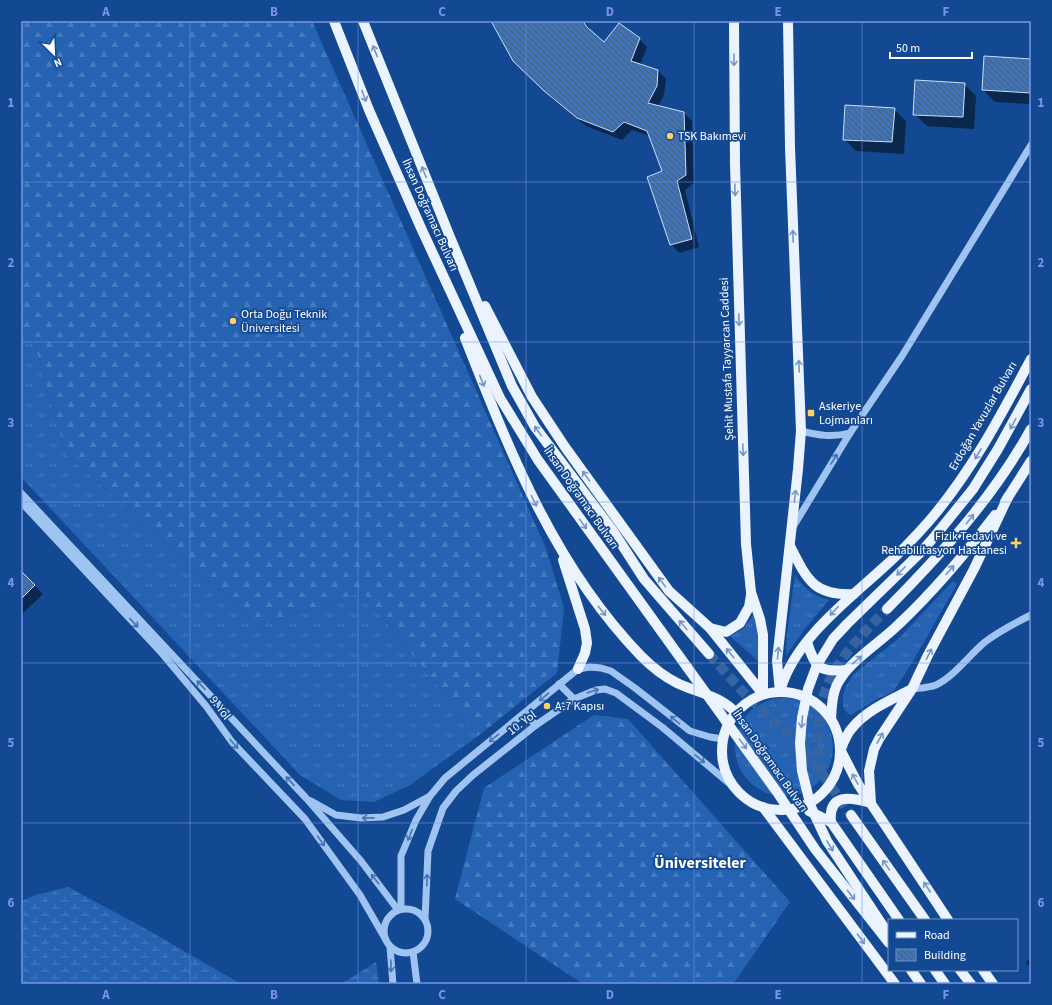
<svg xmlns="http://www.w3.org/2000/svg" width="1052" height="1005" viewBox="0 0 1052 1005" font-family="'Source Sans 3',sans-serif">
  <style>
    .grass { fill: url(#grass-tufts) }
    .forest { fill: url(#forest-firs) }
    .wetland { fill: url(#wetland-marsh) }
    .shadow { fill: #0007 }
    .building { fill: url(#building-back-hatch); stroke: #c8dffd }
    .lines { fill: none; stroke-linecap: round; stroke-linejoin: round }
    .major-tunnel { stroke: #3664a3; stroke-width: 10; stroke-dasharray: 10 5; stroke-linecap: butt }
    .minor { stroke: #a0c4f2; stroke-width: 7 }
    .major { stroke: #ebf3ff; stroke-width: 10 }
    .major-bridge { stroke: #ebf3ff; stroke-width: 10 }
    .oneway { stroke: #7496c4 }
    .oneway2 { stroke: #4474b4 }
    .grid { fill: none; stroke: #7795e8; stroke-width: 1; stroke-opacity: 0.55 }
    .poi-dot { fill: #ffd361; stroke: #134993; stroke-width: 1.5 }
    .labels { text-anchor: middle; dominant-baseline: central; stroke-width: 3.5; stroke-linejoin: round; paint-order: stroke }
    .poi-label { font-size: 12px; fill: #fff; stroke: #134993; text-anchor: start }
    .street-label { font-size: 12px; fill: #fff; stroke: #134993 }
    .district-label { font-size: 16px; font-weight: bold; fill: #fff; stroke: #134993 }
    .neatline { fill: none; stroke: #7795e8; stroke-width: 1.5 }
    .grid-label { font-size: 13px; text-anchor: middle; font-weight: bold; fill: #7795e8 }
  </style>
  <defs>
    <pattern id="grass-tufts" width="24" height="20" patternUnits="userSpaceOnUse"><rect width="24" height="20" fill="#2563b2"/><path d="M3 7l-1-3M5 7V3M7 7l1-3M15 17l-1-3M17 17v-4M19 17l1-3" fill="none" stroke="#467abe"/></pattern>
    <pattern id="forest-firs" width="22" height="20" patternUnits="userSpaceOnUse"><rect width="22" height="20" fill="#2563b2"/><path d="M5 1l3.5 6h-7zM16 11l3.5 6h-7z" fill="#467abe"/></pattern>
    <pattern id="wetland-marsh" width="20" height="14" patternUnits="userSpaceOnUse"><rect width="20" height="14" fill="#2563b2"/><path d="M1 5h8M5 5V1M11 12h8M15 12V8" fill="none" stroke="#467abe"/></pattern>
    <pattern id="building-back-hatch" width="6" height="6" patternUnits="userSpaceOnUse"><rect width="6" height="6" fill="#3c73bb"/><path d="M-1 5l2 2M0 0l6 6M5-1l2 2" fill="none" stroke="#455e7e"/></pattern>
  </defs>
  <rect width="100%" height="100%" fill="#134993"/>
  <g class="grass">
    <polygon points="21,332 34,343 66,454 258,626 362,592 478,736 410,785 374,802 341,800 300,775 21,477"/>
    <path d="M795 575C803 588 813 596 829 600L804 630 786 656 787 634Z"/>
    <polygon points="953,581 957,584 913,661 897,686 893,692 875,700 851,715 848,714 843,707 843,695 846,686 854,674 898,639"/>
    <polygon points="754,614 759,643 759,662 730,636 744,628"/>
    <circle cx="784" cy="747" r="49"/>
  </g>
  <g class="forest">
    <polygon points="21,21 312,21 546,548 564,608 557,673 478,736 362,592 258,626 66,454 34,343 21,332"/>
    <polygon points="594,715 628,719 790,902 733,984 583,984 455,899 484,788"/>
  </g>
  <g class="wetland">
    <polygon points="68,887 146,929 241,984 21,984 21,901 36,895"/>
    <polygon points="376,962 379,984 341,984"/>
  </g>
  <g class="shadow">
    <polygon points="492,21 585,21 593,34 604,44 639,39 647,47 640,65 658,70 666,79 664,95 658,107 684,113 692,121 694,183 685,190 699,247 679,253 671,244 663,171 650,136 632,130 622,140 586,126 552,98 514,61"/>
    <polygon points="1031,60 1031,104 995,102 983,90"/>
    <polygon points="964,84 976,96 974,129 927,126 914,114"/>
    <polygon points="894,109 906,121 904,154 856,151 844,139"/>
    <polygon points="21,572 43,594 21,615"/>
    <polygon points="1031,958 1031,969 1026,962"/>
  </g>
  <g class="building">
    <polygon points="491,21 583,21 587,27 604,42 619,23 640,38 631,61 658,70 657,86 648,103 684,112 686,175 677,181 692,239 670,245 647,177 662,171 647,131 624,122 613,132 577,118 543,90 513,61"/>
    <polygon points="984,56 1031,59 1031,93 982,90"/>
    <polygon points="915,80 965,83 963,117 913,115"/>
    <polygon points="845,105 895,108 892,142 843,140"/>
    <polygon points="21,571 35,585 21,599"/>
  </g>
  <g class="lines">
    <g class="major-tunnel">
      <polyline points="709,654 744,693 795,740 821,772 851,815"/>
      <path d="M821 772C820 760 818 748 818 735 818 677 849 648 887 609"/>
    </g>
    <g class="minor">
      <path d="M801 431C818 435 832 438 850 433"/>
      <polyline points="21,493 306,798 361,861 398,910"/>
      <polyline points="21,502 160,651 206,706 232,742 305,819 360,895 386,940"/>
      <polyline points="793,527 850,433 902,356 1031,145"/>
      <polyline points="559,684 574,699"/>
      <path d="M912 689C920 688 928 688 936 685 954 677 970 654 985 642 999 631 1015 623 1031 615"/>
      <polyline points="524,714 536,725"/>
      <polyline points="311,801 336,815 361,818 383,817 404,810 430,796"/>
      <circle cx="406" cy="931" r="22"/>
      <polyline points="401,909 401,856 416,820 430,796 445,778 578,669 590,667 601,668 611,671 635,688 690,731 710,737 723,739"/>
      <polyline points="425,919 428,851 443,808 456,791 473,775 536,725 574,699 596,690 605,689 616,693 662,727 736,789"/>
      <polyline points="390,947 393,984"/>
      <polyline points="413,952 417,984"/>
    </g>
    <g class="major">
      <polyline points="334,21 369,110 421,228 500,398 538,460 687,667"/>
      <polyline points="363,21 450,237 512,386 535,427 613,531 644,579 709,654"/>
      <polyline points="734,21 735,164 746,544 751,592 760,619 763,635 763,694"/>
      <polyline points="485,306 532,397 565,447 669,591 710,628 726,632 740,623 749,607 751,595"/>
      <path d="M465 338C510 452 554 566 641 656 651 666 665 677 677 683 697 693 720 695 736 713"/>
      <polyline points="1005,502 1031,461"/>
      <path d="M790 546C807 579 813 596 854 594"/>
      <polyline points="563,560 585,629 587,643 585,653 578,669"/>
      <path d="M887 609C942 553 993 498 1031 429"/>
      <polyline points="710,628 763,694"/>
      <path d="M807 642C815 667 819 673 846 670"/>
      <path d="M781 688C796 639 847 601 884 567 900 553 916 536 930 520 972 471 1001 415 1031 359"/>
      <polyline points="780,692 777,661 798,469 801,431 790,147 788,21"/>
      <circle cx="781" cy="751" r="59"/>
      <path d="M831 719C832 705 832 690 841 678 853 659 882 641 899 624 934 591 966 553 995 515"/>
      <path d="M841 749C844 741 847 733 853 727 867 710 891 700 910 690"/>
      <polyline points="841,751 858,784 948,920"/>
      <polyline points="763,807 895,984"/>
      <polyline points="809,811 831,822 899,920"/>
      <polyline points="851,815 925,920"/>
      <path d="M831 822C828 793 850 797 871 803L869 771 874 749 879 739 912 689 928 655 974 569 1008 497"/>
      <polyline points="911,970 921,984"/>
      <polyline points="935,970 945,984"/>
      <polyline points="960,970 971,984"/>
      <polyline points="983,970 993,984"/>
    </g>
    <g class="major-bridge">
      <polyline points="687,667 777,792 815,849 889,943"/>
      <polyline points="889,935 827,841 811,807 802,771 800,743 802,718 808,689 817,665 833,639 847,624 921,552 935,536 973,489 998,449 1031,389"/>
    </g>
  </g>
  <defs><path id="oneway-shaft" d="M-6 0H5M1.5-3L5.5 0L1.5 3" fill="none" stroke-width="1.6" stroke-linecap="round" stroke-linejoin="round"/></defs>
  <g class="oneway">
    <use href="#oneway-shaft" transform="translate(375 51) rotate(-112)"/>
    <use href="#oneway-shaft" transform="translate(734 60) rotate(90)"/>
    <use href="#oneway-shaft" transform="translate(364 96) rotate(69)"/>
    <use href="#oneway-shaft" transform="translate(424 172) rotate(-112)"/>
    <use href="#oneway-shaft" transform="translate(735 190) rotate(88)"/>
    <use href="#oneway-shaft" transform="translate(793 236) rotate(-92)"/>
    <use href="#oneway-shaft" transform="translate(739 320) rotate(88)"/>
    <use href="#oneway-shaft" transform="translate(799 366) rotate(-92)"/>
    <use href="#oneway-shaft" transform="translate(482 381) rotate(68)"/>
    <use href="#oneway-shaft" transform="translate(1013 424) rotate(118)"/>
    <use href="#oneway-shaft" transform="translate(538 431) rotate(-126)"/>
    <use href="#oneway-shaft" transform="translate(743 450) rotate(88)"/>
    <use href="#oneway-shaft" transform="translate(978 454) rotate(121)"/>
    <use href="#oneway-shaft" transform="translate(586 476) rotate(-126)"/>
    <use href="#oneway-shaft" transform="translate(795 496) rotate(-84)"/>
    <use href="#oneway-shaft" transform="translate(534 501) rotate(63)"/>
    <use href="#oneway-shaft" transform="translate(970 519) rotate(-52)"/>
    <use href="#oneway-shaft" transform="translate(583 524) rotate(54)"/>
    <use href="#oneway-shaft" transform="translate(950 570) rotate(-49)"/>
    <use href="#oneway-shaft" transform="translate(901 571) rotate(135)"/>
    <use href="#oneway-shaft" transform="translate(662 582) rotate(-126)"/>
    <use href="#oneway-shaft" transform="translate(602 611) rotate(51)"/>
    <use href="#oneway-shaft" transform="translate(834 611) rotate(134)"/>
    <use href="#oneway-shaft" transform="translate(683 625) rotate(-131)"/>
    <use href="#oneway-shaft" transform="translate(730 653) rotate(-129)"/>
    <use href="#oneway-shaft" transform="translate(778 653) rotate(-85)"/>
    <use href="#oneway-shaft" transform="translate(929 654) rotate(-63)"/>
    <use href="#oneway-shaft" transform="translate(857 660) rotate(-41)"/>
    <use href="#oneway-shaft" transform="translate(802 722) rotate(96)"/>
    <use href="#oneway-shaft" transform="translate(880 738) rotate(-61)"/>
    <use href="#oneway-shaft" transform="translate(743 744) rotate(54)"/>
    <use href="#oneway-shaft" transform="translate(855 779) rotate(-120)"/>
    <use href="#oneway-shaft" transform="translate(830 846) rotate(58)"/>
    <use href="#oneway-shaft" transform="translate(886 865) rotate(-125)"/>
    <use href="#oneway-shaft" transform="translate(927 887) rotate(-123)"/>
    <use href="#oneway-shaft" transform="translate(851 895) rotate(52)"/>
    <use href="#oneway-shaft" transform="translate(861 939) rotate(53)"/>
  </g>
  <g class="oneway2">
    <use href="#oneway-shaft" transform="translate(834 459) rotate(-59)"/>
    <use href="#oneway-shaft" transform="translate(134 623) rotate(47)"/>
    <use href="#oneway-shaft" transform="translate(201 685) rotate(-133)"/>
    <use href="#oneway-shaft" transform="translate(593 691) rotate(-17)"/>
    <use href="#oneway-shaft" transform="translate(544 697) rotate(140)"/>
    <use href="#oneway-shaft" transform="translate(675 720) rotate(-141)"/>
    <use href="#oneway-shaft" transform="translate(494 738) rotate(141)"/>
    <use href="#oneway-shaft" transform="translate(234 744) rotate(49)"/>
    <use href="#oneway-shaft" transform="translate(700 759) rotate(40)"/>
    <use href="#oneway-shaft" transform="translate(290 781) rotate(-133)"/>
    <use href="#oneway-shaft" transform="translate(368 818) rotate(179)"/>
    <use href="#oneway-shaft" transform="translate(410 835) rotate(112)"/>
    <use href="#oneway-shaft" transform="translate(321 841) rotate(54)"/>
    <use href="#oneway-shaft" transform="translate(375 879) rotate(-127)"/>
    <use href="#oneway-shaft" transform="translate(427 880) rotate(-88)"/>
    <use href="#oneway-shaft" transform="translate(391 966) rotate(88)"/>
  </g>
  <path class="grid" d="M190 21V984M358 21V984M526 21V984M694 21V984M862 21V984M21 182H1031M21 342H1031M21 502H1031M21 663H1031M21 823H1031"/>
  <g class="poi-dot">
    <circle cx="670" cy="136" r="4"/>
    <circle cx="233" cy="321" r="4"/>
    <rect x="807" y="409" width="8" height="8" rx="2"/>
    <path d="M1014 537h4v4h4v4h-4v4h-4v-4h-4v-4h4z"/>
    <circle cx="547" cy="706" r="4"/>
  </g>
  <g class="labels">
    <g class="poi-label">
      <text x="678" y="136">TSK Bakımevi</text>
      <text x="241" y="314">Orta Doğu Teknik<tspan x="241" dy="14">Üniversitesi</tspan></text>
      <text x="819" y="406">Askeriye<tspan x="819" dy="14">Lojmanları</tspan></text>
      <text x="1007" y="536" text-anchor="end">Fizik Tedavi ve<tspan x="1007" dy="14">Rehabilitasyon Hastanesi</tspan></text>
      <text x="555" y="706">A-7 Kapısı</text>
    </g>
    <g class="street-label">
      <text transform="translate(430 215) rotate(66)">İhsan Doğramacı Bulvarı</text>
      <text transform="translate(727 359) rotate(-92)">Şehit Mustafa Tayyarcan Caddesi</text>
      <text transform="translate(983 416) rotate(-60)">Erdoğan Yavuzlar Bulvarı</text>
      <text transform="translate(581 498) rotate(55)">İhsan Doğramacı Bulvarı</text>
      <text transform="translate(220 708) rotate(53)">9. Yol</text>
      <text transform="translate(522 723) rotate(-37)">10. Yol</text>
      <text transform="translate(770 761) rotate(55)">İhsan Doğramacı Bulvarı</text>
    </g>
    <g class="district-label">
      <text x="700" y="863">Üniversiteler</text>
    </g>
  </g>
  <rect width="1052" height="1005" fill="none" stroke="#134993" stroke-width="44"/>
  <rect x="888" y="919" width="130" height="52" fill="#134993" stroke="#7192be"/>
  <rect x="896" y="932" width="20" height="6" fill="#ebf3ff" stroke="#7192be"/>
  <text x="924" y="939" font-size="12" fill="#ffffff">Road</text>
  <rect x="896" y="949" width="20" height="12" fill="url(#building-back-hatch)" stroke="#7192be"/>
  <text x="924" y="959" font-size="12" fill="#ffffff">Building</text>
  <g transform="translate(54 54) rotate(156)" stroke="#134993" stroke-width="3" paint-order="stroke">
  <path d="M0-3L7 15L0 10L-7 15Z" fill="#ffffff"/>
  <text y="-6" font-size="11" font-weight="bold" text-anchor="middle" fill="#ffffff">N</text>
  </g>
  <path d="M890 52v6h82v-6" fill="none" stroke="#ffffff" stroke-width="2"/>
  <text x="896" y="52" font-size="12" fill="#ffffff" stroke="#134993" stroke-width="3" paint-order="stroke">50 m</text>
  <rect x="22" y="22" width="1008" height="961" class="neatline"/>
  <g class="grid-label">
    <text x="106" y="16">A</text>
    <text x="274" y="16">B</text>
    <text x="442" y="16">C</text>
    <text x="610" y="16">D</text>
    <text x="778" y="16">E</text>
    <text x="946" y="16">F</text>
    <text x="11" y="107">1</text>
    <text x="1041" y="107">1</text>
    <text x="11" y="267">2</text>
    <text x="1041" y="267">2</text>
    <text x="11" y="427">3</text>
    <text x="1041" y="427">3</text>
    <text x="11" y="587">4</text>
    <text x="1041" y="587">4</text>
    <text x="11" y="747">5</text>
    <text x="1041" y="747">5</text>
    <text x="11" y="907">6</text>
    <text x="1041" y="907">6</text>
    <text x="106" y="999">A</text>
    <text x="274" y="999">B</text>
    <text x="442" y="999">C</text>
    <text x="610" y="999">D</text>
    <text x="778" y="999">E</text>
    <text x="946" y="999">F</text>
  </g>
</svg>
